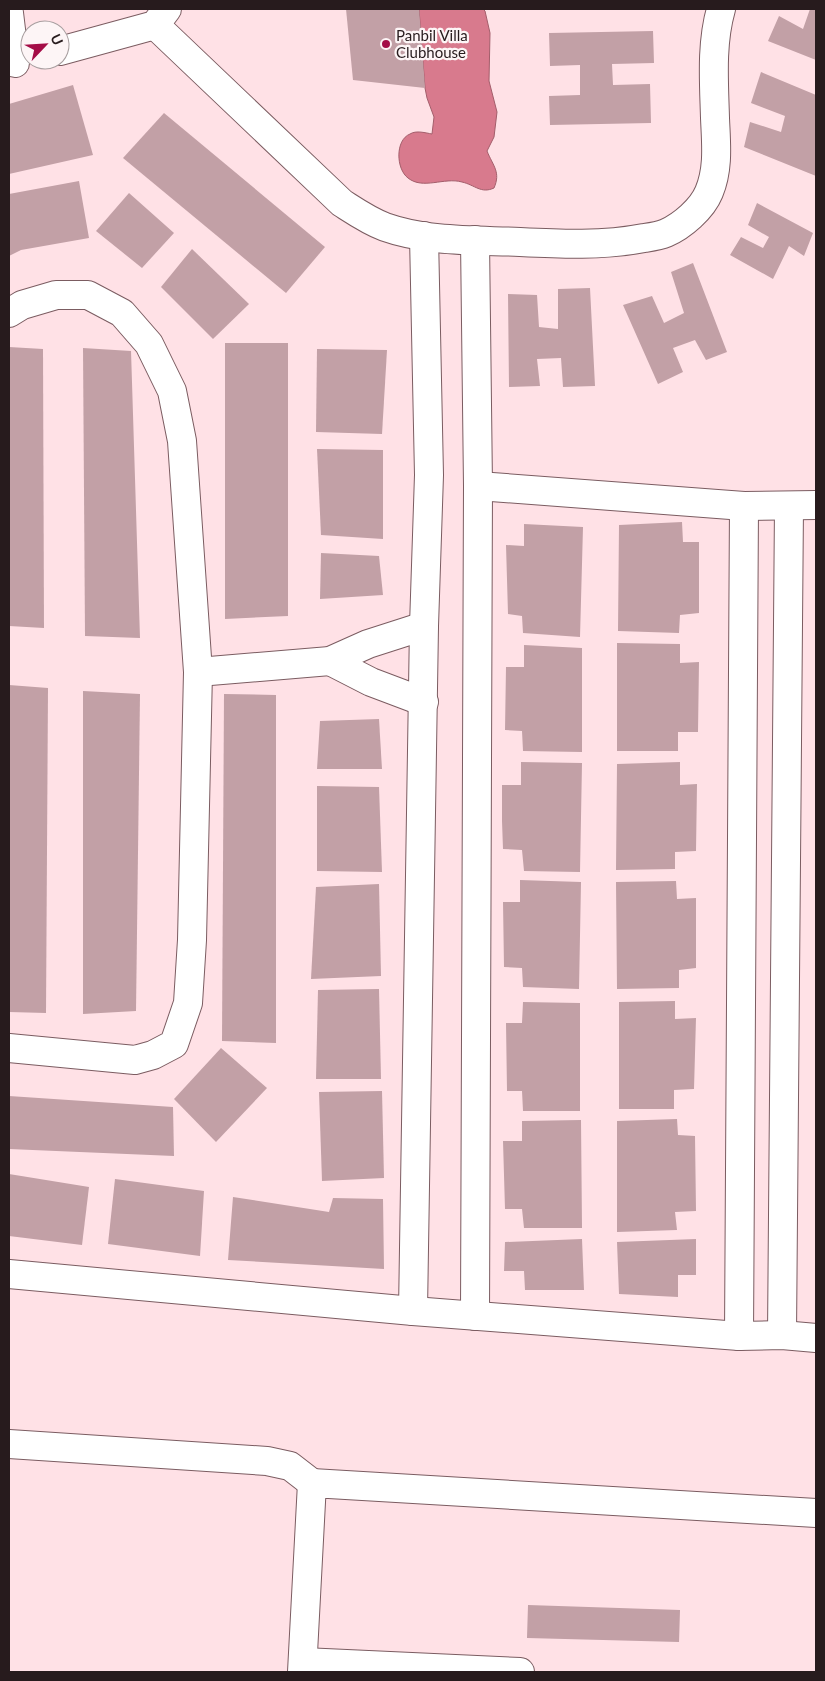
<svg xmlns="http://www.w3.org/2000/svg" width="825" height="1681" viewBox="0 0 825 1681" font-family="Lato,sans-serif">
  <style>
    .water { fill: #d87a8d; stroke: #a35e6b }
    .building { fill: #c2a0a6 }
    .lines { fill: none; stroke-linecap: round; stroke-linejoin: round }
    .minor-casing { stroke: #7b5c61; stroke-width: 30 }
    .minor { stroke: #fff; stroke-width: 28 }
    .poi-dot { fill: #a40d47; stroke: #fdf5f6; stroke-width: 2 }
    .labels { text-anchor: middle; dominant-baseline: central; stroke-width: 4.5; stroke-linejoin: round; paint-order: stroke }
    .poi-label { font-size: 15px; fill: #271b1d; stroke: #fdf5f6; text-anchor: start }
  </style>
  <rect width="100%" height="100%" fill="#ffe1e6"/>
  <path class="water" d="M419 9H483L485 11 490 33 489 81 497 112 494 137 487 151C493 166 501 172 494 188 481 194 475 185 462 182 444 177 423 190 408 178 396 169 395 140 410 134 416 130 426 133 432 134L434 117 427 98 425 88Z"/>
  <g class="building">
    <polygon points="346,9 419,9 425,88 353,80"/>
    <polygon points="810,9 816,9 816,60 768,41 779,16 803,29"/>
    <polygon points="653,31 654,63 612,64 613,85 650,84 651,123 550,125 549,96 580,95 580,65 550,66 549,33"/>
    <polygon points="761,72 816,95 816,176 744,147 750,122 781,132 785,116 751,103"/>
    <polygon points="73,85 93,155 9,174 9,104"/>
    <polygon points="164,113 325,247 286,293 123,158"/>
    <polygon points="79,181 89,238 21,250 9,256 9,194"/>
    <polygon points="129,193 174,233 142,268 96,231"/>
    <polygon points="757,203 813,233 804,256 789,246 773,279 730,255 741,237 763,248 769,237 748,225"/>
    <polygon points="192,249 249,304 213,339 161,287"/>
    <polygon points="693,263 727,352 706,360 695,340 673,348 683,372 658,384 623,305 652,296 664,323 684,313 671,272"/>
    <polygon points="590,288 595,386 563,387 561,358 537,359 540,386 509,387 508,294 537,295 539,327 558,329 558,289"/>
    <polygon points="225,343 288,343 288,616 225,619"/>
    <polygon points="9,347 43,349 44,628 9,626"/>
    <polygon points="83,348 131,351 140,638 85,636"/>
    <polygon points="317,349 387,350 382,434 316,432"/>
    <polygon points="317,449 383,450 383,539 321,535"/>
    <polygon points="682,522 683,542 699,542 699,613 680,615 679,633 618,631 619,525"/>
    <polygon points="524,524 583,527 580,637 523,633 522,616 508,614 506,545 524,546"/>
    <polygon points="321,553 379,556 383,595 320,599"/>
    <polygon points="617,643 680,644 680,663 699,662 698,732 678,732 678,751 617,751"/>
    <polygon points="524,645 582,648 582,752 523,751 522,731 505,730 506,667 524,667"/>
    <polygon points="9,685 48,688 46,1013 9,1012"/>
    <polygon points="83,691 140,694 136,1011 83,1014"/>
    <polygon points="224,694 276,695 276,1043 222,1041"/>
    <polygon points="379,719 382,769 317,769 320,721"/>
    <polygon points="521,762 582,763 580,872 524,871 522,850 503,849 502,821 502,785 521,785"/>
    <polygon points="680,762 680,785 697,784 696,851 675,852 675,869 616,870 617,764"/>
    <polygon points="317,786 379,787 382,872 317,871"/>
    <polygon points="520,880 581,882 579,989 523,987 522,968 504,967 503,902 520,902"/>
    <polygon points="676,881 677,899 696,898 696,968 679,970 679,988 617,989 616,882"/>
    <polygon points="379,884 381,976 311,979 316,887"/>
    <polygon points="379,989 381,1079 316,1079 318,990"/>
    <polygon points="675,1001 675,1019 696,1018 694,1089 674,1090 674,1109 619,1109 619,1002"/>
    <polygon points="523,1002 580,1003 580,1111 523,1111 522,1091 507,1091 506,1023 522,1023"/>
    <polygon points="221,1048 267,1088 216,1142 174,1099"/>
    <polygon points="382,1091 384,1178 322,1181 319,1092"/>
    <polygon points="9,1096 173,1107 174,1156 9,1149"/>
    <polygon points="677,1119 678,1135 695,1136 696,1211 675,1212 677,1230 617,1232 617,1121"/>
    <polygon points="581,1120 582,1228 524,1228 522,1209 505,1209 503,1141 522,1141 522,1121"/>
    <polygon points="9,1174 89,1187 82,1245 9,1236"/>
    <polygon points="115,1179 204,1191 200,1256 108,1244"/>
    <polygon points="233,1197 329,1212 333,1198 383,1199 384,1269 228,1260"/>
    <polygon points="582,1239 584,1290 525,1290 524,1271 504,1271 505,1242"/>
    <polygon points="696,1239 696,1275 678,1275 678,1297 619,1294 617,1242"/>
    <polygon points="528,1605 680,1610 679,1642 527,1638"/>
  </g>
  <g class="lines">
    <g class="minor-casing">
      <g id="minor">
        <polyline points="9,13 15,63"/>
        <path d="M155 25 342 203C356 212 369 221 385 227 427 242 476 240 520 242 561 244 603 246 644 238 651 237 659 236 666 233 682 226 702 209 709 192 719 168 716 143 715 118 714 82 711 44 721 9"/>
        <polyline points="60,51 155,25 167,9"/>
        <polyline points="9,313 22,305 56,295 88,295 122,313 149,344 172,391 182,441 198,672 192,940 188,1003 174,1044 153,1055 135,1060 9,1048"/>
        <polyline points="478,486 744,506 816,505"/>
        <polyline points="330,661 371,682 424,702"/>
        <polyline points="198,672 330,661 368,644 424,626"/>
        <polyline points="9,1274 413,1311 739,1336 782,1335 816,1338"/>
        <polyline points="413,1311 424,626 429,475 424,236"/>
        <polyline points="475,1316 478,486 475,240"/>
        <polyline points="782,1335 789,506"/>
        <polyline points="739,1336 744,506"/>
        <polyline points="9,1444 267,1461 290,1466 312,1483"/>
        <polyline points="303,1662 520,1672"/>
        <polyline points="302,1672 312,1483 816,1513"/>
      </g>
    </g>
    <use href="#minor" class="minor"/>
  </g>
  <circle class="poi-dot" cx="386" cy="44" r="5"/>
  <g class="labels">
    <g class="poi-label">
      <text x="396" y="35">Panbil Villa<tspan x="396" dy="17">Clubhouse</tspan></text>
    </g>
  </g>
  <rect width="825" height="1681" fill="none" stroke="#271b1d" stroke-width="20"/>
  <g transform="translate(45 45) rotate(65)"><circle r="24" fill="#fdf5f6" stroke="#a79e9f"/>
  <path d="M0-4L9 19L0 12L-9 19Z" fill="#a40d47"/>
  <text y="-8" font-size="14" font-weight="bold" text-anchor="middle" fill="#271b1d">U</text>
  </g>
</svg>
